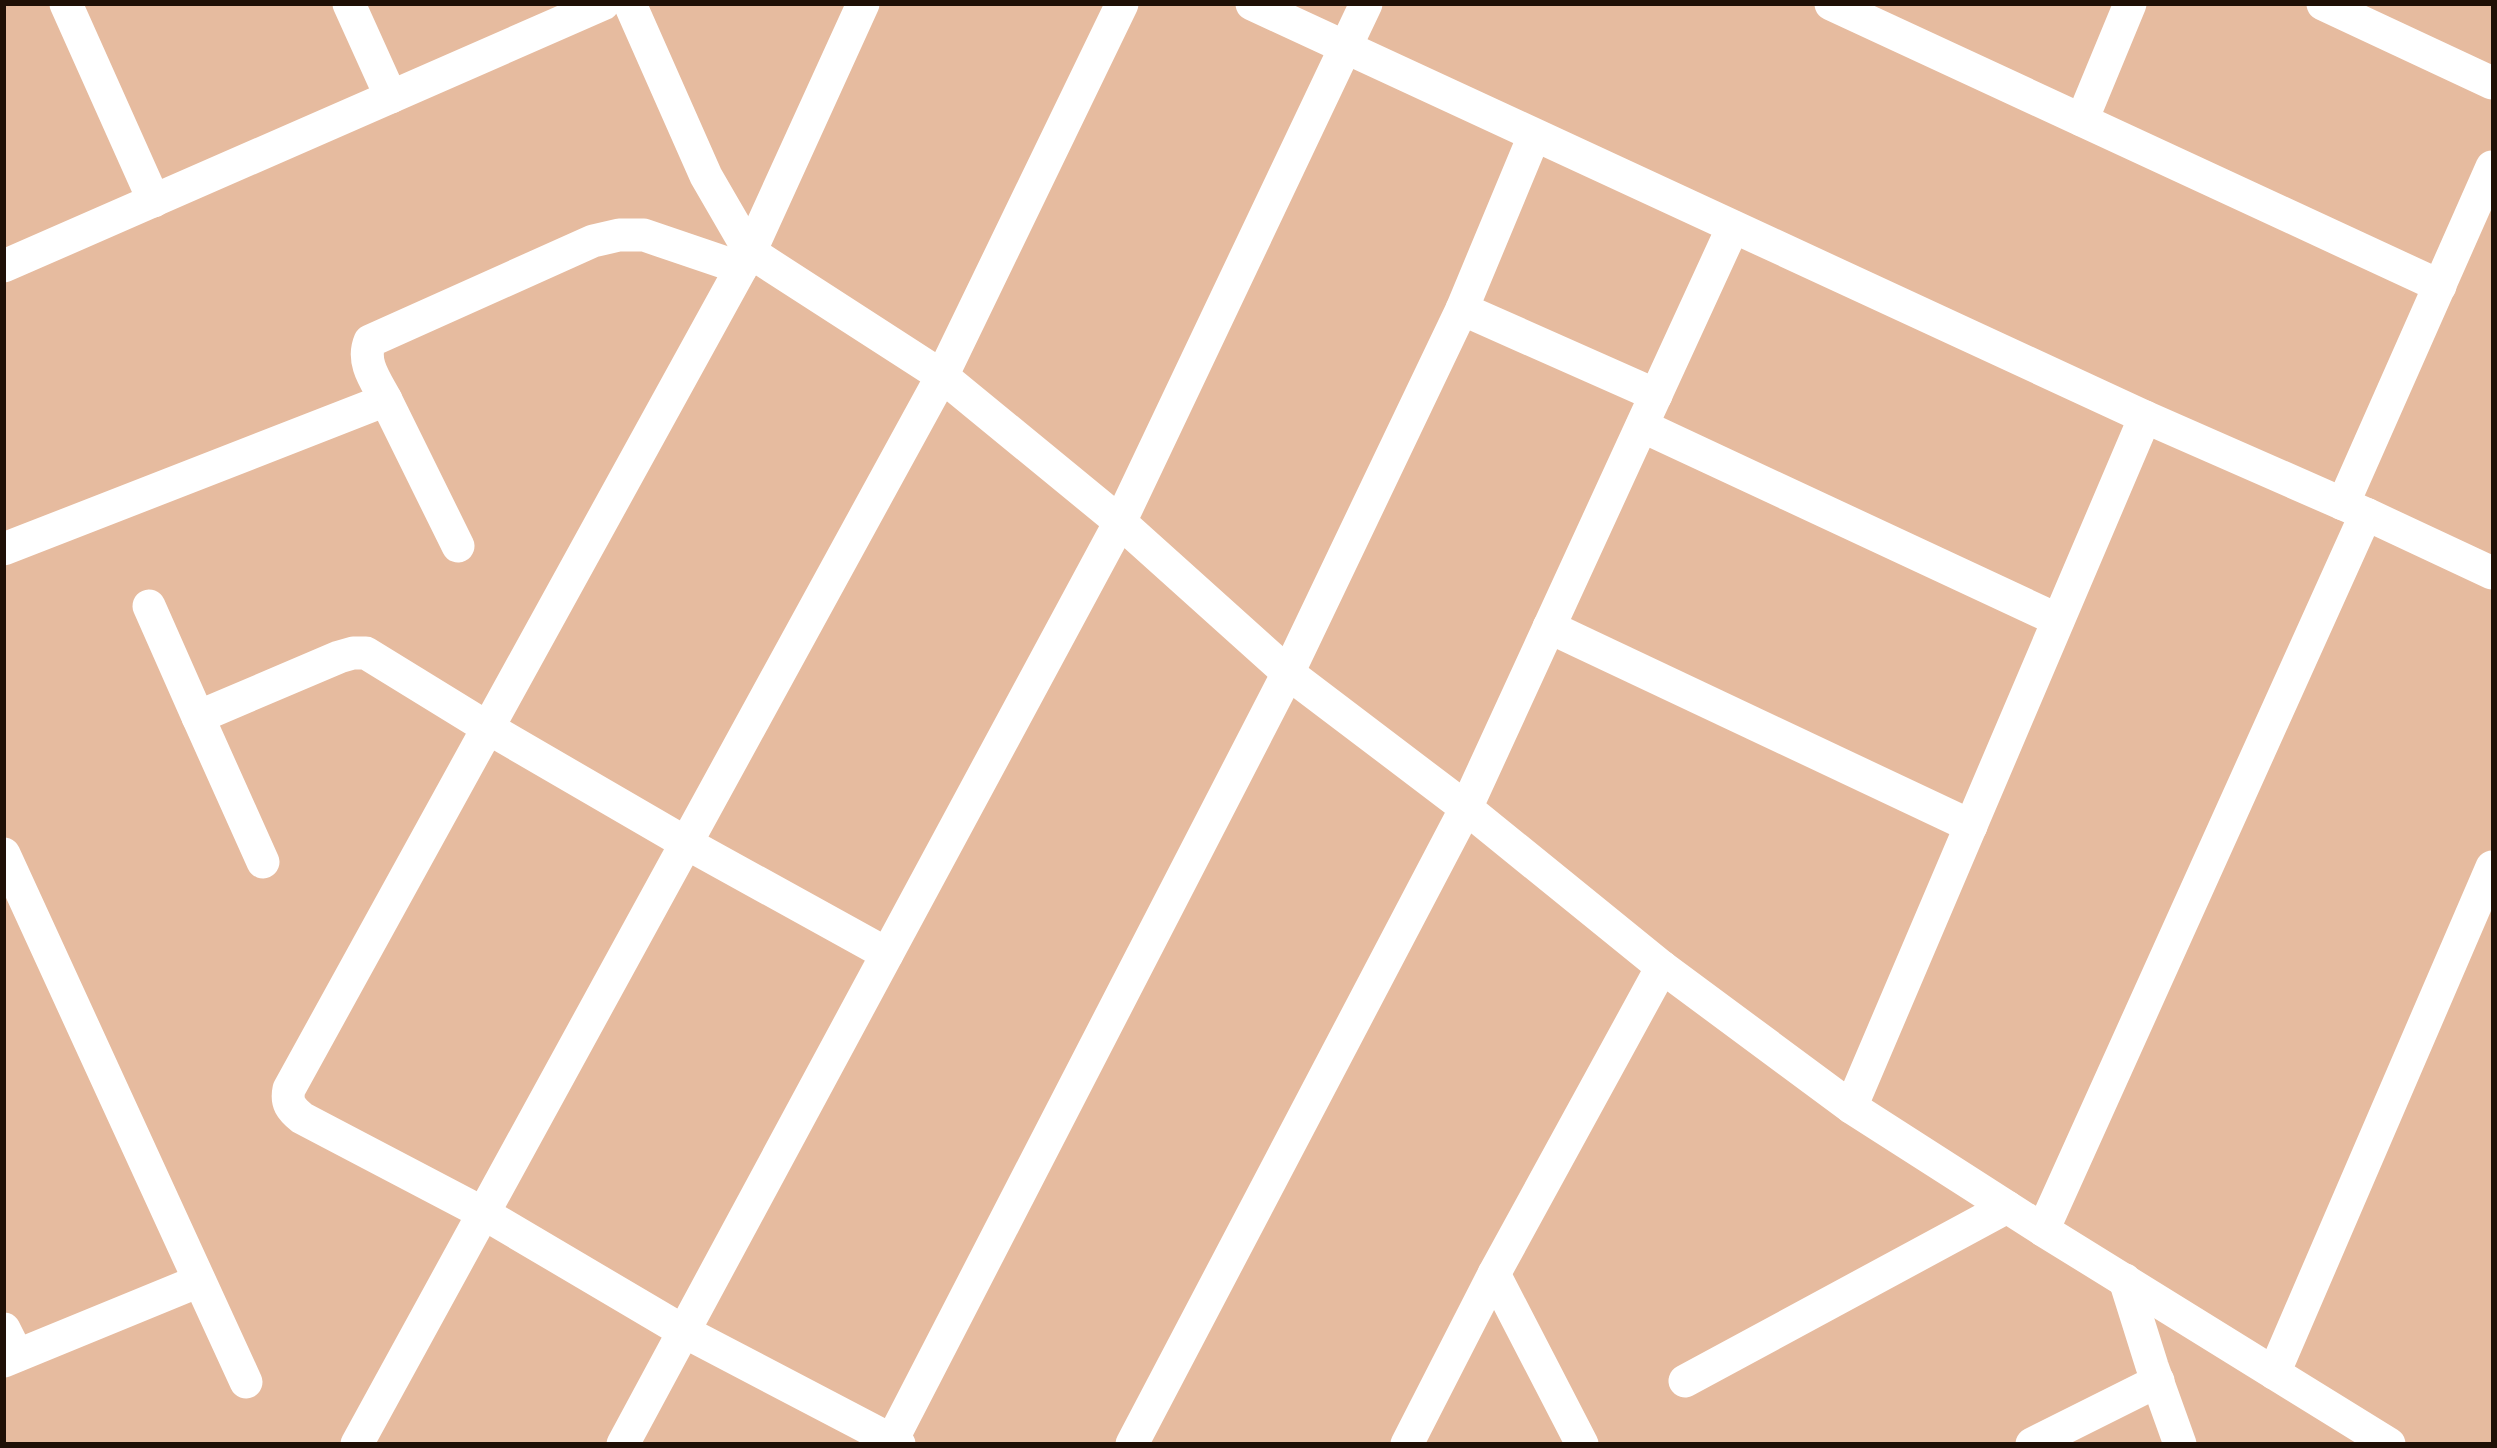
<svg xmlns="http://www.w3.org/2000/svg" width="2497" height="1448" viewBox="0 0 2497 1448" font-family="'Roboto Serif',serif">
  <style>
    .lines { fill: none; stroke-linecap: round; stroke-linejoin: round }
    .street { stroke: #fff; stroke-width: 33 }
  </style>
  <rect width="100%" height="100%" fill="#e6bb9f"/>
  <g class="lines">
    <g class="street">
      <polyline points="66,4 154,201"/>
      <polyline points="349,4 391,97"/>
      <polyline points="630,4 706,176 750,252 942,376 1120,522 1288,673 1466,808 1662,967 1851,1107 2043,1230 2389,1444"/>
      <path d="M863 4 750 252 289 1089C286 1103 291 1109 302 1118L483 1213 683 1331 899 1444"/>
      <polyline points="1252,4 2145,417 2366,514 2492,573"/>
      <polyline points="1831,4 2440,286"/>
      <polyline points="2323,4 2492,83"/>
      <polyline points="2082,120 2130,4"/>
      <polyline points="4,266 603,4"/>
      <polyline points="1462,309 1656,395"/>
      <polyline points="386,400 458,546"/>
      <polyline points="1642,426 2058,620"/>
      <polyline points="2343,504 2492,167"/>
      <path d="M4 549 386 400C376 381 361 362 370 341L593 241 619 235H644L741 268"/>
      <polyline points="149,606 198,717"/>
      <polyline points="1549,627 1971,826"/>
      <polyline points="4,854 246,1382"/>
      <polyline points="263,862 198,717 339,657 353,653 366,653 488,728 686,843 887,954"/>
      <polyline points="1851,1107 2145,417"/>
      <polyline points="2043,1230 2366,514"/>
      <polyline points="1494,1274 1582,1444"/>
      <polyline points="2125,1280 2152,1366 2180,1444"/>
      <polyline points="4,1329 17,1355"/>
      <polyline points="4,1361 199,1281"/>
      <polyline points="2274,1373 2492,867"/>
      <polyline points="1685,1381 2007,1207"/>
      <polyline points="357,1444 942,376 1122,4"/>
      <polyline points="623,1444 1120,522 1366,4"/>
      <polyline points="890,1444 1288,673 1462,309 1534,136"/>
      <polyline points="1132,1444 1466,808 1733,227"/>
      <polyline points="1407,1444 1494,1274 1662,967"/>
      <polyline points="2032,1444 2158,1381"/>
    </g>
  </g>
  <rect width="2497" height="1448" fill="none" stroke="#1f1006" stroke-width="12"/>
</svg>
